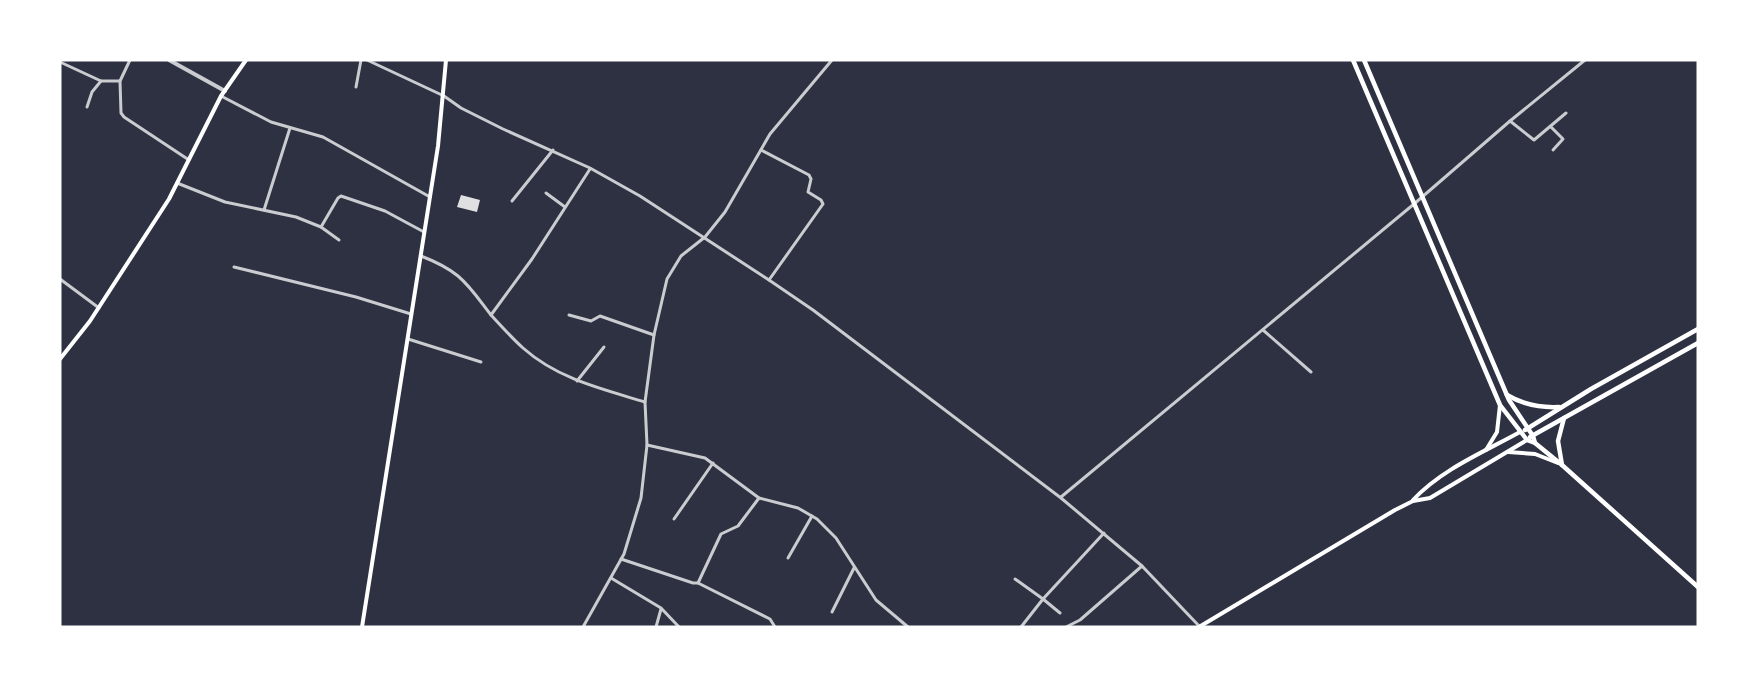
<svg xmlns="http://www.w3.org/2000/svg" width="1758" height="687" viewBox="0 0 1758 687" font-family="Mulish,sans-serif">
  <style>
    .building { fill: #e0e0e3 }
    .lines { fill: none; stroke-linecap: round; stroke-linejoin: round }
    .minor { stroke: #caccd0; stroke-width: 3 }
    .tertiary { stroke: #caccd0; stroke-width: 4 }
    .secondary { stroke: #fff; stroke-width: 4 }
    .primary { stroke: #fff; stroke-width: 4.5 }
  </style>
  <rect width="100%" height="100%" fill="#2d3142"/>
  <polygon class="building" points="461,195 480,200 477,212 457,207"/>
  <g class="lines">
    <g class="minor">
      <polyline points="130,60 120,81 121,113 124,117 189,160"/>
      <polyline points="367,60 444,96 461,108 503,129 590,168 640,196 769,280 813,310 1061,498 1142,566 1200,627"/>
      <polyline points="60,62 101,81 120,81"/>
      <polyline points="356,87 361,60"/>
      <polyline points="221,96 271,122 323,137 430,197"/>
      <polyline points="87,107 92,92 101,81"/>
      <polyline points="1510,121 1534,140 1566,113"/>
      <polyline points="1551,127 1563,139 1553,150"/>
      <polyline points="761,150 809,175 811,179 808,192 821,200 823,204 769,280"/>
      <polyline points="177,183 225,202 296,217 321,227 338,198 341,196 385,211 424,232"/>
      <polyline points="546,193 565,207"/>
      <polyline points="512,201 553,150"/>
      <polyline points="264,210 290,128"/>
      <polyline points="321,227 339,240"/>
      <path d="M421 256C434 261 447 267 458 276 471 287 480 301 491 315 501 326 512 338 523 348 558 379 602 389 645 402"/>
      <polyline points="234,267 356,297 411,314"/>
      <polyline points="60,279 99,308"/>
      <polyline points="491,315 532,259 590,169"/>
      <polyline points="569,315 591,321 600,316 654,335"/>
      <polyline points="1263,330 1311,372"/>
      <polyline points="408,339 481,362"/>
      <polyline points="577,381 604,347"/>
      <polyline points="647,445 705,458 759,498 798,508 817,519 836,538 876,600 908,627"/>
      <polyline points="1061,497 1414,204 1510,121 1585,60"/>
      <polyline points="759,498 738,526 721,534 698,583 770,619 775,627"/>
      <polyline points="674,519 713,463"/>
      <polyline points="788,558 812,516"/>
      <polyline points="621,559 693,583 698,583"/>
      <polyline points="611,578 661,608 679,627"/>
      <polyline points="1015,579 1043,599 1060,613"/>
      <polyline points="832,612 854,568"/>
      <polyline points="583,627 624,554 641,498 647,445 645,402 654,335 667,279 681,256 705,237 725,212 770,134 832,60"/>
      <polyline points="656,627 661,609"/>
      <polyline points="1021,627 1043,599 1104,533"/>
      <polyline points="1066,627 1080,620 1142,566"/>
    </g>
    <polyline class="tertiary" points="169,60 225,91"/>
    <g class="secondary">
      <polyline points="60,359 90,321 169,199 221,96 246,60"/>
      <polyline points="1486,450 1497,432 1500,405"/>
      <polyline points="1508,452 1535,454 1558,463"/>
      <path d="M1413 500C1442 469 1484 452 1520 432"/>
      <polyline points="362,627 438,146 446,60"/>
      <polyline points="1199,627 1395,510 1413,501 1430,498 1527,440"/>
    </g>
    <g class="primary">
      <polyline points="1353,60 1500,405 1527,440 1535,443 1562,465 1698,587"/>
      <polyline points="1364,60 1509,400 1533,436 1535,443"/>
      <path d="M1507 395C1524 405 1540 408 1559 407"/>
      <polyline points="1525,430 1591,389 1698,329"/>
      <polyline points="1530,437 1698,343"/>
      <polyline points="1562,465 1558,441 1564,418"/>
    </g>
  </g>
  <rect width="1758" height="687" fill="none" stroke="#ffffff" stroke-width="123"/>
</svg>
